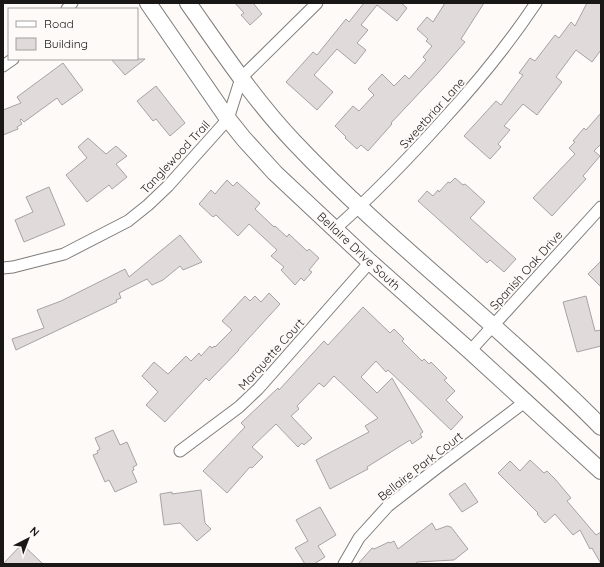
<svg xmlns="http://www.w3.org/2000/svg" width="604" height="567" viewBox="0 0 604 567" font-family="Quicksand,sans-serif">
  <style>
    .building { fill: #e0dbda; stroke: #a8a3a2 }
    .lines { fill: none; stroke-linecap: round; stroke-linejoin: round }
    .street-casing { stroke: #7f7c7a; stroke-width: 13 }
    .secondary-casing { stroke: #7f7c7a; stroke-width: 18 }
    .street { stroke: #fff; stroke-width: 11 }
    .secondary { stroke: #fff; stroke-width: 16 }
    .labels { text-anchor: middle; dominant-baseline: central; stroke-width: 4; stroke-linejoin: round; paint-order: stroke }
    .street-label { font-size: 12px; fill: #191817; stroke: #fefaf8 }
  </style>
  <rect width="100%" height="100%" fill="#fefaf8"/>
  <g class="building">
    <polygon points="235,3 253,3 262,14 250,25 241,15 244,13"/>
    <polygon points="364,3 401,3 407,8 397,21 377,5 361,25 368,30 357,43 366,50 355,64 337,49 314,75 333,92 317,110 286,82 313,52 317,55 346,19 349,22"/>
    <polygon points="445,3 484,3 461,39 465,42 438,73 391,123 392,124 368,151 361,145 357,149 345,138 346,137 335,126 353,106 359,111 374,95 368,89 382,74 394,86 405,75 409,79 426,60 423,57 432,46 426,41 428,39 417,29 427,17 433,22"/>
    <polygon points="587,3 601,3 601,50 592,62 576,50 556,77 562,82 537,115 523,104 504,126 510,130 498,144 501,147 490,159 464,136 496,101 501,105 523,75 519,73 530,58 535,61 555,35 559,38 571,22 575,26"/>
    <polygon points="111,59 145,59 125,75"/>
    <polygon points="63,63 83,90 62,105 57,98 24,122 21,119 20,120 22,124 17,127 18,129 3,135 3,110 21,103 17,97"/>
    <polygon points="156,86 185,123 170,136 156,119 153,121 137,101"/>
    <polygon points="601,113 601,144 594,151 600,156 583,176 586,179 552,216 533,198 575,154 569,148 575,142 573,141 584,128 586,130"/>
    <polygon points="88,138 106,154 116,146 127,156 116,164 127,177 112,189 109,185 87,202 66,175 87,158 78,147"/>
    <polygon points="455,178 463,185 465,184 485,202 470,218 516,259 504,272 490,260 487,263 418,201 427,191 433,196 438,190 439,192 448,182 450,183"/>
    <polygon points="227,180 233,186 237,182 260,203 255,209 274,227 275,226 287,237 289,234 307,251 309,249 319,258 309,270 312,272 304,281 301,278 295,285 281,270 284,267 271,256 277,250 249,224 238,236 216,215 213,217 199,204 211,190 215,194"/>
    <polygon points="49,187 65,225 24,242 15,220 33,212 26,197"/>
    <polygon points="180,235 202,262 183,270 180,266 163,280 152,285 147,279 119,293 121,298 116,300 117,302 16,350 12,339 44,328 37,310 61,301 125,269 129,277"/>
    <polygon points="601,261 601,287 588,274"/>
    <polygon points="269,293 280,304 238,350 239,350 209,381 206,378 165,422 146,405 158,392 142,376 154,362 168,374 186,356 191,361 199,353 201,356 210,346 212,348 214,346 215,347 232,330 222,321 245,296 250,301 255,296 261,302"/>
    <polygon points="586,296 595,331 601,330 601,346 577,352 563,302"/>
    <polygon points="363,307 390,333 394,329 404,339 402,341 422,361 424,359 429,364 431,362 447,378 444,380 455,391 446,400 463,417 451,430 388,370 386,372 376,361 361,377 377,393 392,378 423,432 420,434 422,437 412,444 410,440 367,467 368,469 330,489 316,460 369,432 365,426 378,418 334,376 324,387 319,383 297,406 299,409 291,416 312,438 304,445 302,443 298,447 276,424 252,447 263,457 252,468 250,467 227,493 203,471 245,427 241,423 278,388 279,390 324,341 328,345"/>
    <polygon points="113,430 120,445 127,442 137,465 133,467 134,470 132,471 137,482 115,492 109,480 105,482 93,455 98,453 97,451 100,449 95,438"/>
    <polygon points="530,460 544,473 547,471 555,479 571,498 567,501 596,535 601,532 601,564 592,548 590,549 580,530 573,535 555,514 545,523 537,514 538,513 498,473 510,461 520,471"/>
    <polygon points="465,483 478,502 462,512 449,494"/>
    <polygon points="201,490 205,523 211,529 197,541 180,523 164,525 160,494 172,492 172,494"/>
    <polygon points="320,507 336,535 318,546 325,557 314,564 305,564 295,548 308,541 296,520"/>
    <polygon points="432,523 436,530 447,526 451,527 468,549 454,560 417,562 415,564 358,564 372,548 374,549 389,542 390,543 394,541 398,549"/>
    <polygon points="22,544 43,564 3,564"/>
  </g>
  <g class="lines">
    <g class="street-casing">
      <g id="street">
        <polyline points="67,9 72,3"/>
        <polyline points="3,66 13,59"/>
        <path d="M335 229C373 195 408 159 442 121 476 84 508 45 536 3"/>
        <polyline points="3,268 13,267 64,254 128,221 148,205 168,186 228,119 241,78 317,3"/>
        <polyline points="470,351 601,207"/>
        <polyline points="180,451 239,407 258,389 370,262"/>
        <polyline points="344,564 359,538 388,506 437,468 526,401"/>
      </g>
    </g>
    <g class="secondary-casing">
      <g id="secondary">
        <polyline points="148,3 228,119 244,139 275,173 370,262 470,351 601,471"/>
        <path d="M188 3C222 51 254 100 295 143 362 214 438 276 511 342 542 370 572 397 601 427"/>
      </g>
    </g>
    <use href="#street" class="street"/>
    <use href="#secondary" class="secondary"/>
  </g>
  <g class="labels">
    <g class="street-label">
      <text transform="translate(432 113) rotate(-48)">Sweetbriar Lane</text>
      <text transform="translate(175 157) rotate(-47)">Tanglewood Trail</text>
      <text transform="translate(359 251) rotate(43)">Bellaire Drive South</text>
      <text transform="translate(526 270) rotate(-48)">Spanish Oak Drive</text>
      <text transform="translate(271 354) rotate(-48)">Marquette Court</text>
      <text transform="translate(420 466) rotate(-38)">Bellaire Park Court</text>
    </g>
  </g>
  <rect width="604" height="567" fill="none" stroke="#191817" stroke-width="8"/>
  <rect x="8" y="8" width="130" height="52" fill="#fefaf8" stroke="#a2a09e"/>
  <rect x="16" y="21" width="20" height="6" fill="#ffffff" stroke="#a2a09e"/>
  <text x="44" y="28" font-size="12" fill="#191817">Road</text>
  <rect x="16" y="38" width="20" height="12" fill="#e0dbda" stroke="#a2a09e"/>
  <text x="44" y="48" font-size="12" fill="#191817">Building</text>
  <g transform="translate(28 539) rotate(42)" stroke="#fefaf8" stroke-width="3" paint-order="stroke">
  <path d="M0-3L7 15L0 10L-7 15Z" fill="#191817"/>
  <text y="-6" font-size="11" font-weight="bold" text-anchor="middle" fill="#191817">N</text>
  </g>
</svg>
